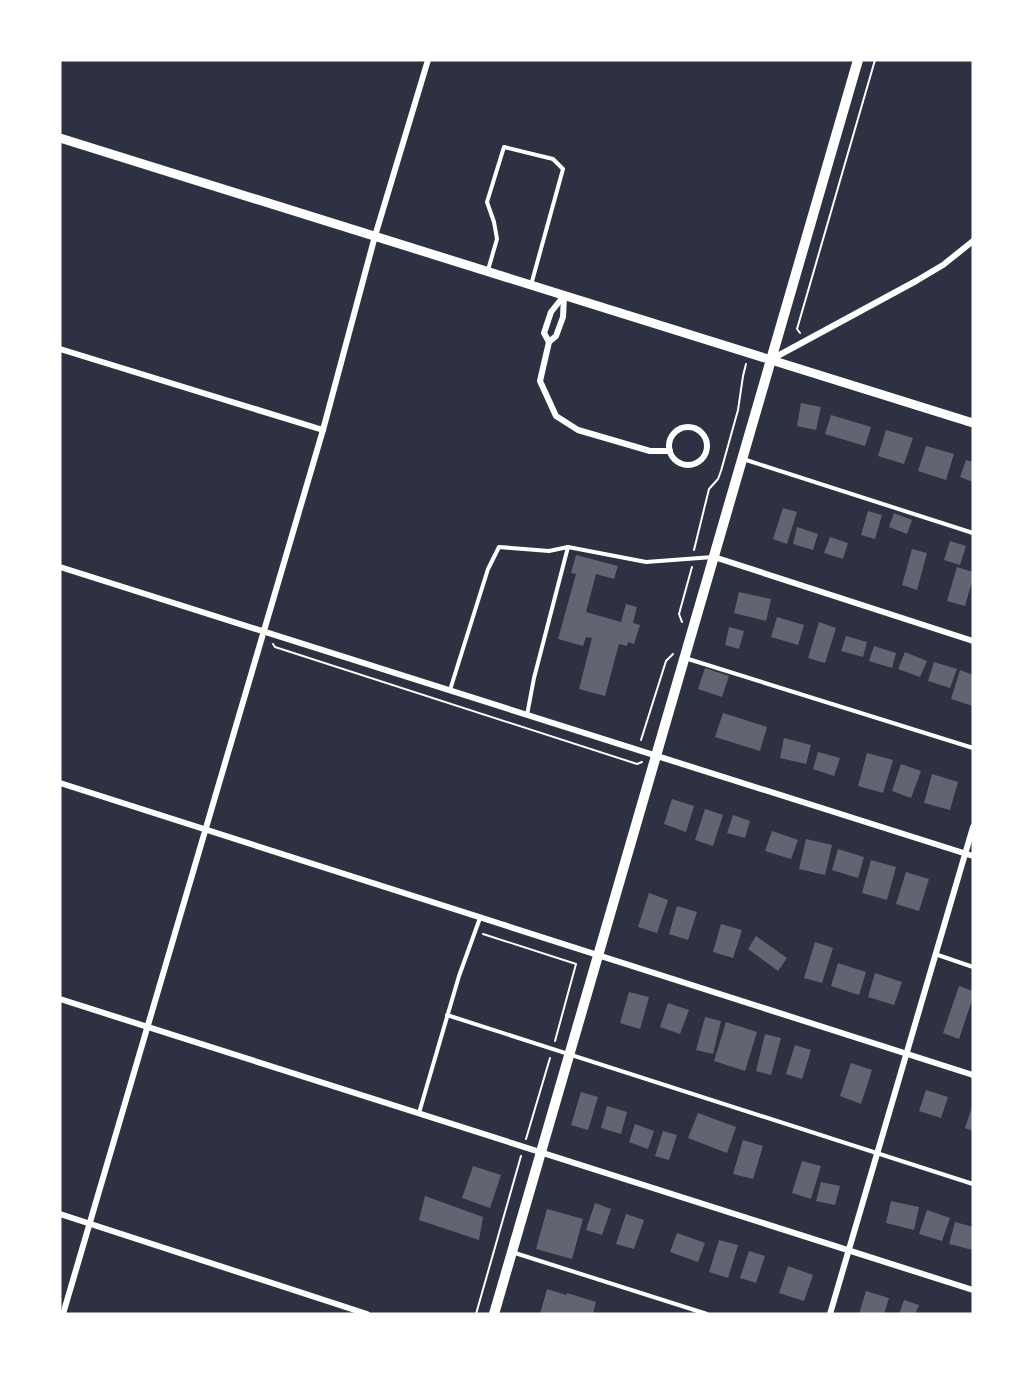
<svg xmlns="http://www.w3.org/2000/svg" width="1033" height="1374" viewBox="0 0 1033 1374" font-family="'IBM Plex Serif',serif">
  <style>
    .building { fill: #626471 }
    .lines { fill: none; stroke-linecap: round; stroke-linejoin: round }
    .path { stroke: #fff; stroke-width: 2 }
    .service { stroke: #fff; stroke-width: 4 }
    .minor { stroke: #fff; stroke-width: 6 }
    .tertiary { stroke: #fff; stroke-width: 9 }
    .secondary { stroke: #fff; stroke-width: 10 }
  </style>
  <rect width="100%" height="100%" fill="#2d3142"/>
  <g class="building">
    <polygon points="801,403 821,407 816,430 797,426"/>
    <polygon points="831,415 871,427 865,446 825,434"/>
    <polygon points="886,430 913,438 904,464 878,456"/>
    <polygon points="926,446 954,454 946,480 918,471"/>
    <polygon points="966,460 973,462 973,482 960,477"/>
    <polygon points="783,508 797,512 787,544 773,539"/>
    <polygon points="868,511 882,515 875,539 861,535"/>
    <polygon points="894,513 912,520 907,534 889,527"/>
    <polygon points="797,527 818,534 813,550 793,544"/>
    <polygon points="830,537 848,543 843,559 824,553"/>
    <polygon points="950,541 966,546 960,565 944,560"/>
    <polygon points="912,549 927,553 917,590 902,585"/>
    <polygon points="576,555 618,566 614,579 596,574 586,612 621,622 626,604 637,607 633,623 640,625 634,644 628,642 627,646 619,644 605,696 579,689 592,638 586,637 583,646 558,639 576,574 571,573"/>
    <polygon points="957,567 973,572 973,578 965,606 947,601"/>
    <polygon points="739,592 771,599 766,621 734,613"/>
    <polygon points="777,617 804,625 798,645 771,637"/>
    <polygon points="819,622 836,628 825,663 808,658"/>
    <polygon points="729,627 744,631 739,649 725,645"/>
    <polygon points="846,636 867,642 863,657 841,651"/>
    <polygon points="874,646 896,653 892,668 869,661"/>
    <polygon points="905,652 927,661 920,677 898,669"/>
    <polygon points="934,662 957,669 950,688 928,681"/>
    <polygon points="705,668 729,676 722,697 698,689"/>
    <polygon points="960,670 973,675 973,706 951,699"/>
    <polygon points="723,713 767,727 760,751 715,737"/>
    <polygon points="784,738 811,745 806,764 780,758"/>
    <polygon points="818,752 840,758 834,776 813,769"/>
    <polygon points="867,753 893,760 883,793 858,786"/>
    <polygon points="901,764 921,771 911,798 892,791"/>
    <polygon points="932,774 958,782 950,810 924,803"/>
    <polygon points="672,799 694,806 686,832 664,824"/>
    <polygon points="705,809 723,815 713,846 695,840"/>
    <polygon points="733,815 750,821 745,838 727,833"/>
    <polygon points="772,831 798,840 791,859 765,851"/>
    <polygon points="806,839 832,845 825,875 799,869"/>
    <polygon points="838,849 864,857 858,878 832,870"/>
    <polygon points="871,860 896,867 887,900 862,893"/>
    <polygon points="906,872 929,879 919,911 896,904"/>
    <polygon points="649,893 668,900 657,933 638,927"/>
    <polygon points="677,906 697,912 688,940 669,934"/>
    <polygon points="721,924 742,930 733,958 713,952"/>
    <polygon points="756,936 787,958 778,971 748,949"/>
    <polygon points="815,942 833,948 822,983 804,978"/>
    <polygon points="838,963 866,972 859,995 831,986"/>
    <polygon points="875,973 902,982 894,1005 868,997"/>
    <polygon points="959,986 973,991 973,997 959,1039 943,1033"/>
    <polygon points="629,992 649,997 640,1029 620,1023"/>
    <polygon points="668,1003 689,1010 680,1034 660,1027"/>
    <polygon points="705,1017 721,1021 713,1054 696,1050"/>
    <polygon points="726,1022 757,1032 745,1071 714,1061"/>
    <polygon points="765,1034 781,1038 771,1075 756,1071"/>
    <polygon points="795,1045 811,1050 802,1079 786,1074"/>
    <polygon points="851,1063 872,1070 861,1104 840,1096"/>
    <polygon points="926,1090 948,1097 941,1118 919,1111"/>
    <polygon points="581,1092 598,1097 588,1130 571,1125"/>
    <polygon points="973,1104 973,1131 965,1128"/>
    <polygon points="607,1106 627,1112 621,1134 601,1128"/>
    <polygon points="698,1113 736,1127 727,1153 688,1138"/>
    <polygon points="635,1124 654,1131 648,1149 629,1142"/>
    <polygon points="663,1131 677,1135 669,1160 655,1156"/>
    <polygon points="743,1140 763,1146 753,1179 733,1174"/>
    <polygon points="802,1161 821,1166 811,1199 792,1193"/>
    <polygon points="473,1166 501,1175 490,1208 462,1198"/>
    <polygon points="821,1182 840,1186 835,1205 816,1201"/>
    <polygon points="425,1196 483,1217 479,1240 419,1220"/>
    <polygon points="891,1201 919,1207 914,1230 886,1223"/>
    <polygon points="595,1203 611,1209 602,1235 586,1230"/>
    <polygon points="547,1209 583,1219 572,1259 536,1249"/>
    <polygon points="927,1210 950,1218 942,1241 919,1234"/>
    <polygon points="626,1214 644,1220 634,1249 616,1244"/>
    <polygon points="955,1222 973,1227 973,1250 949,1244"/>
    <polygon points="677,1233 705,1243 698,1262 670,1252"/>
    <polygon points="719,1240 738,1245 728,1278 709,1272"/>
    <polygon points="749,1251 765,1256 756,1283 740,1278"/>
    <polygon points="788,1266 813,1275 804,1301 779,1293"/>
    <polygon points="547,1289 566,1295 567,1293 596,1302 593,1314 540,1314"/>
    <polygon points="866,1291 889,1298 884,1314 859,1314"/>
    <polygon points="904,1300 919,1305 915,1314 899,1314"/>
  </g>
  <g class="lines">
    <g class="path">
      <polyline points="800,333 797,329 875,60"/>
      <polyline points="694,550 709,489 718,479 721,471 738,410 743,376 746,364"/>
      <polyline points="682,622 679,614 692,567"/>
      <polyline points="273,644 275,647 637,764 642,762"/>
      <polyline points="641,740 666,661 673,654"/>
      <polyline points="483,934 576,964 555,1041"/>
      <polyline points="526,1139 550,1058"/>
      <polyline points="476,1314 521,1156"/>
    </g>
    <g class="service">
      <polyline points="488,270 497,239 494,222 487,202 504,147 553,159 563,169 531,285"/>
      <polyline points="743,459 973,533"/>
      <polyline points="685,658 973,748"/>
      <polyline points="450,690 488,569 499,547 549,551 568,547"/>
      <polyline points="527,715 534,678 568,547 646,562 713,557"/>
      <polyline points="935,954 973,967"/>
      <polyline points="447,1015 973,1184"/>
      <polyline points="419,1113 459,976 480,918"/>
      <polyline points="515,1253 707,1314"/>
    </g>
    <g class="minor">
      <polyline points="564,296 563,317 556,336 549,342 540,381 556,416 578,430 650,451 670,451"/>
      <polyline points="549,342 544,333 551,312 563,297"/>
      <polyline points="60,349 323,430"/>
      <polyline points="772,359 916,281 943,265 973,241"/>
      <circle cx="688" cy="446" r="19"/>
      <polyline points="714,557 973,641"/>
      <polyline points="60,567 973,856"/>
      <polyline points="60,783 973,1075"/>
      <polyline points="60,999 973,1290"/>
      <polyline points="60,1214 367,1314"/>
      <polyline points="63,1314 323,430 375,236 428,60"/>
      <polyline points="830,1314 973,827"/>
    </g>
    <polyline class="tertiary" points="60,138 973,423"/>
    <polyline class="secondary" points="494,1314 858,60"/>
  </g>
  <rect width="1033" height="1374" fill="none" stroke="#ffffff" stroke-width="123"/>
</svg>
